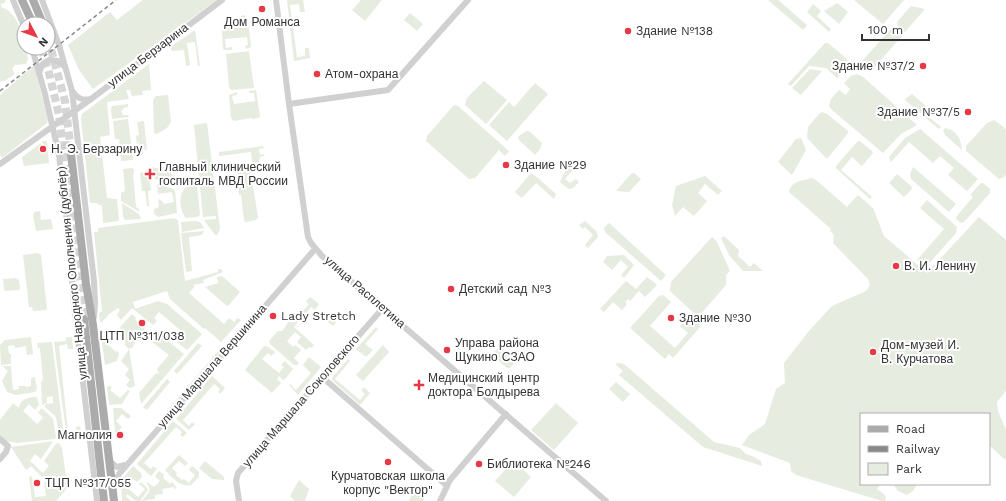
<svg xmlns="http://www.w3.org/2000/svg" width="1006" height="501" viewBox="0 0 1006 501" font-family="'Work Sans',sans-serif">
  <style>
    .green { fill: #e6ecdf }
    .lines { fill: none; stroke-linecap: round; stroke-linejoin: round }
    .major-tunnel { stroke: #d6d6d6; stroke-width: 8; stroke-dasharray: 8 4; stroke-linecap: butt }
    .minor { stroke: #d0d0d0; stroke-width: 6 }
    .major { stroke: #ababab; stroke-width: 8 }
    .rail { stroke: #888; stroke-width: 1.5; stroke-dasharray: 4 3; stroke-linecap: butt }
    .poi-dot { fill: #e63946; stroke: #fff; stroke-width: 1.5 }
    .labels { text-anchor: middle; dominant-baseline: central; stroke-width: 4; stroke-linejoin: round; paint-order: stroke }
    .poi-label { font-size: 12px; fill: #333; stroke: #fff; text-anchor: start }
    .street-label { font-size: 12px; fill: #333; stroke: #fff }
  </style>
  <rect width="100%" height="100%" fill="#fff"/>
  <g class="green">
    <path d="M0 0H5L6 2 1 4V7C16 11 24 34 24 48H26L28 59 26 64 15 65 12 69 15 74 6 80 0 82Z"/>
    <polygon points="143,0 217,0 93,89 79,70 68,45 110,12 117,20"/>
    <polygon points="287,0 303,0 305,12 300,12 299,4 290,5 297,57 305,56 305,48 309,48 310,58 294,61"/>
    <polygon points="361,0 382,0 365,21 352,10"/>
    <polygon points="768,0 778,0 807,25 803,30"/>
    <polygon points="854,0 904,0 883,24"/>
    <polygon points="837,3 848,12 839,24 824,11"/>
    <polygon points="813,4 821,11 817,16 831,29 829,32 807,12"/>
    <polygon points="911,6 925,9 905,32 898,26 897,22"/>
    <polygon points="410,13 423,24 417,31 404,20"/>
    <polygon points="243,15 247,17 248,20 251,47 246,49 245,46 248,45 247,37 225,39 226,48 232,47 232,50 224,50 223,49 222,31"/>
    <polygon points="894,29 902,36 871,71 863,64 863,60 890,30"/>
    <polygon points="195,30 200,66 198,66 195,42 187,43 190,65 186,66 184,50 172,51 170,47"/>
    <polygon points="825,43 828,43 848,60 849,65 837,78 826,68 809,66 791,86 788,84"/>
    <polygon points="249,51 254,88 231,90 229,87 226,54"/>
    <polygon points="149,64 151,90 142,91 143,95 132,96 130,90 126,90 129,99 107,102 110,135 100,137 107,198 117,199 119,221 103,223 102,206 96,203 90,203 81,119 82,114"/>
    <polygon points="34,65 48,120 47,123 2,158 0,155 0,95"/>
    <polygon points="810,69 822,71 801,95 792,88"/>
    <polygon points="857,74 862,76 917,125 901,134 883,153 832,110 829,106 831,99 839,90 846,95 850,89 844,83 851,76"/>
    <polygon points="484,81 507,100 486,124 465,105 467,98"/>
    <polygon points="535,83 548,94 507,141 489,125 509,102 514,107"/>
    <polygon points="256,90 260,117 254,119 251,118 234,121 231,118 229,95 237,92 237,95 232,96 234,104 255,101 254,93 249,93 249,91"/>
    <polygon points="912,94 934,113 930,118 941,127 939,129 906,101 905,99"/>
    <polygon points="168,95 171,122 167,128 157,134 154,133 153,100 156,96"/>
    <polygon points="128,104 128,107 123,108 123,110 121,111 123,115 128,115 129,117 112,119 111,109 112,106"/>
    <polygon points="454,105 458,106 509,151 505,156 499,150 475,178 469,179 426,141 427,136"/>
    <polygon points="822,112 827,114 848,131 848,133 828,158 826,158 807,138 808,127 819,114"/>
    <polygon points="128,119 133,159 132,160 121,161 119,139 115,139 113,121"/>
    <polygon points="994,120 1006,129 1006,175 1004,177 999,179 966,151 966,146 987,123"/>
    <polygon points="144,121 147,150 145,150 144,148 140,148 139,142 138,142 139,151 142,151 143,154 138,154 136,136 139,135 137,122"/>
    <polygon points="207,123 220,229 217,235 215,235 204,220 216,219 216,216 203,217 194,125"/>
    <path d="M945 128C957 130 961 139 962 150L945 135 943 131Z"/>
    <polygon points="920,129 978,179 967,191 948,175 954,168 940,156 933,163 909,142 891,162 890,161 889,157 905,138"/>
    <polygon points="526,131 529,131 542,143 540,149 535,155 519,140 518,137"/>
    <polygon points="801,138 806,150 792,175 778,162 796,139"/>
    <polygon points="42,141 47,141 49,163 24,166 22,157 41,143 42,148 39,148 39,151 45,151"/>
    <polygon points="860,141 873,152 872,154 862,166 852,157 841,170 872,197 870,199 836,168 836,166 857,142"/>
    <polygon points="263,146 264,148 259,149 260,155 264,154 264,156 260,157 259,163 252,162 251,152 219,156 219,152"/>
    <polygon points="572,162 576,166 565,179 570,183 576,179 579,182 573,188 569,189 560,182 567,168"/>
    <polygon points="152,167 154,167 154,168 170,167 172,170 170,172 178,182 175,186 155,179"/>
    <polygon points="250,167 258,217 256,220 247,222 244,221 241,195 239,195 237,171 240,168"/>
    <polygon points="913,167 956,204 949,212 911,179 910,174"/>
    <polygon points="132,168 134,169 134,174 133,174 136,207 139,209 140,211 138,211 121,201 121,193 125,191 123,169"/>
    <polygon points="144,172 147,177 149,176 151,190 148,191 149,206 147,206 145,191 142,191 140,173"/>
    <polygon points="531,173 538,178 556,194 554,199 536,183 522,198 515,192"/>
    <polygon points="634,173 641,179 629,192 616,191 631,174"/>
    <polygon points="897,174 911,186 912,189 904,197 889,183"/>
    <polygon points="705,176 722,191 718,195 705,184 698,193 707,201 694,216 683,207 675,216 672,205 676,186"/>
    <path d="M811 178 816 180 847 207 858 195 873 208 884 236 927 273 979 217 1006 240V391L997 402 998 411 1006 430V459H1004L989 445V414H861V484H880L877 489 885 495 886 499 885 501H882L796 475 791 471 790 463 742 445 749 435 765 424 776 389 785 383 784 363 809 331 832 306 866 291 870 285 868 279 833 243 834 235 830 231 831 229 789 192C791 181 802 181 811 178Z"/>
    <path d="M193 182 195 183 197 185 200 215 197 217 186 218C181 213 178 197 183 191 185 187 190 185 193 182Z"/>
    <polygon points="981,183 983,183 990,189 990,193 964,222 961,223 956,219 956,217 973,197 970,195"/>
    <polygon points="157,184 173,189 175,191 177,213 158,217 154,214 154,209 159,207 158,199 162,201 164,204 174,202 172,192 158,194"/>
    <polygon points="927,200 957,227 956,233 926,267 917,260 944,229 920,208"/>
    <polygon points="122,203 139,214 141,219 125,220 123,217"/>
    <polygon points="40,211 41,220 51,219 53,229 36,231 33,216 34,212"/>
    <polygon points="174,218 178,220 185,281 218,272 218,269 221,269 223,272 203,280 204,283 193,285 195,286 189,293 224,324 229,318 234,322 238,318 241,320 221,342 205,328 204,329 170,299 167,291 133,302 135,309 158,301 167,304 202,334 187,350 177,342 178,339 181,341 186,335 159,312 154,318 157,321 153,325 132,308 121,320 117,315 120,310 118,308 109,314 102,322 100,322 99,313 102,311 94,232 98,232 98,228"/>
    <polygon points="195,221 200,222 204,228 182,232 181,222"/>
    <polygon points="585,221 597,232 598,237 588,248 585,245 593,235 585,227 583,229 579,225"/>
    <polygon points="609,223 666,275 661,281 605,232 604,228"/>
    <polygon points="204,231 202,235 189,237 192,271 186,272 181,233"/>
    <polygon points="724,236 739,250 738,256 750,267 754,263 763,271 743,271 729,255 721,238"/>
    <polygon points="712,237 717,242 730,271 726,275 726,285 698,317 670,291 671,282"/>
    <polygon points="38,253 41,255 47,308 46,310 33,311 32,307 29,307 23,255"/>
    <polygon points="624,255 634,265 624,278 621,275 628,267 621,260 612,270 603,262 607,256"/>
    <polygon points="222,276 240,292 229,305 227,306 205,287 218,283 217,277"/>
    <polygon points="647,277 657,285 645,297 639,291 630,301 628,299 625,302 627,304 622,310 613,302 604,312 600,309 626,281 636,289"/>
    <polygon points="16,278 19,280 20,288 19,290 5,291 4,289 3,279"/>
    <polygon points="663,295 671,302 650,326 675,348 688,333 680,326 689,316 701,326 673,358 669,354 665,359 630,328 659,296"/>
    <polygon points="310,297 319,304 315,309 326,318 330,313 336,318 339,315 341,316 333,326 311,307 294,327 314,345 311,348 309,347 306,350 297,342 301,337 295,332 287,341 293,347 295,345 301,350 294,358 299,363 297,365 294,365 270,344 269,341 278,331 282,331 288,323 286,321 288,319 293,323 309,304 306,301"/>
    <polygon points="132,314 136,318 135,320 152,336 156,331 184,354 141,404 139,393 156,373 157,374 159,373 157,369 169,355 147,338 135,342 133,347 129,349 135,386 130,388 126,385 130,380 125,375 129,369 121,361 129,349 124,344 126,342 121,338 125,334 120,330 121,328 120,327"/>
    <polygon points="376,327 378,329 365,344 373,350 366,357 356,349"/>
    <polygon points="31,337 33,354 27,355 26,346 15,348 14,345 8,346 9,354 11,354 11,364 1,365 0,345 5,340"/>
    <polygon points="66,337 72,337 73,349 68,349 67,344 59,346 68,431 76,430 76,427 80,426 81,436 67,438 54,342 66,341"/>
    <polygon points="107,338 109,339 106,343 116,352 118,351 119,354 117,361 105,365 102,343"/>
    <polygon points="52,342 64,437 63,439 59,437 56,417 44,406 47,403 48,404 53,403 53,396 47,397 47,402 43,405 42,404 41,382 43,380 40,348 38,348 37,343"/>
    <polygon points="198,343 202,346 177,374 174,371"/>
    <polygon points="383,345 389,352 363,381 356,375"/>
    <polygon points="264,346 268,347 275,352 271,356 268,353 262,359 279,373 284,367 281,365 285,361 293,369 285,379 283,380 279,376 277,379 281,383 272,393 245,370"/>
    <polygon points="498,348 500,348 514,360 514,363 510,368 507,368 494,357 493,353"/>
    <polygon points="220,349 222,350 168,413 166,412"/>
    <polygon points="309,357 321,367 298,395 289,385 290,384 296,390 311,373 303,365"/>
    <polygon points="348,359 350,361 335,379 360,400 365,394 361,390 364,387 370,393 360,405 332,380 332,378"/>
    <polygon points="620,363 624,364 714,442 740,448 746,454 754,457 761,461 762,466 703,447 619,375 623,371 615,364"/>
    <polygon points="2,366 11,366 13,390 19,389 19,386 26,386 26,387 31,386 31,378 35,377 37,389 35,392 16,395 7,392 2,381 8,371"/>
    <polygon points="212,376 225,388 220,394 218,392 220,389 214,384 183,420 189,426 192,422 195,424 189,430 176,419"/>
    <polygon points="167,379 170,382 147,410 143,407"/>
    <polygon points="616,382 630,394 623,402 609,389"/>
    <polygon points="110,386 112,387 110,390 120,398 128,390 130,391 122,404 109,405 107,387"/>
    <path d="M32 397H37L39 405 35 410 29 404 23 411 37 424 43 418 38 412 42 408 53 419 56 437 55 439 17 443 6 441 0 436V420L13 403 19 408C21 400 24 399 32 397Z"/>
    <polygon points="556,403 578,423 554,450 531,430"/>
    <polygon points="113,408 121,408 131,416 128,419 122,414 116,421 122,427 117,433 115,432"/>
    <polygon points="173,421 187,433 183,437 180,435 182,432 176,427 144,463 151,469 153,466 157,469 151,476 137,464"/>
    <polygon points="53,441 41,459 35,454 30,461 43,473 49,466 44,461 56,444 59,443 62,448 66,477 51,478 51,476 42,477 31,466 26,470 11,447"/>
    <path d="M179 455 188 463 185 466 179 461 172 468 177 473 176 475 182 480 184 479 189 483 195 475 189 470 192 466 199 472V477L191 485C180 488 172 477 165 470Z"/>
    <polygon points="205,461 224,477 224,480 212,479 199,468"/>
    <polygon points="513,461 531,477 514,497 495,481"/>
    <polygon points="133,466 141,473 142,477 137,482 131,477 124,485 138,497 145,489 139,484 141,482 147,488 148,490 140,501 136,501 127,494 126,496 131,501 122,501 121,480"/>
    <path d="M159 471 164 475 163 478 170 484 172 482 177 488 174 489V487L162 489 163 494 155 495V499L142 501C146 495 154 490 146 483L147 482 154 487 160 481 155 476Z"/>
    <polygon points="32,476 35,497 46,496 44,482 52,481 52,479 67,479 67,488 56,501 32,501 29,477"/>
    <polygon points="299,480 309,489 305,501 295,501 290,496"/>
    <polygon points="893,484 913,484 916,486 913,491 907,495 898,491"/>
    <polygon points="415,486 427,490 423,501 409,501"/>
  </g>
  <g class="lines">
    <g class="major-tunnel">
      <polyline points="48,38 65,101 71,152"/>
      <polyline points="41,48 49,73 59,115 84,319"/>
    </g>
    <g class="minor">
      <polyline points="13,0 24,26"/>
      <polyline points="42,0 59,45 72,91 94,281 95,303 94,317"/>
      <polyline points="276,0 289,104 308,237 311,243 322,256 606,501"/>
      <polyline points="48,46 53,41 54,34"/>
      <polyline points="32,48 45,94 59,155 69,239 74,306 97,501"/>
      <polyline points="40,48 42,48"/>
      <polyline points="39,73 42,65 49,60 58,61 64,66"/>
      <path d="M72 91C77 98 82 101 91 99"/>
      <polyline points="289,104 388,90 468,0"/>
      <polyline points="59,154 61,148 68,144 75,147 79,152"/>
      <polyline points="0,164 91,99 222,0"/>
      <polyline points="322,377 446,485"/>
      <polyline points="0,439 8,446 6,452 0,459"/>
      <polyline points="109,459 112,463 117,467 125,465"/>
      <polyline points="113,486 119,474 315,249"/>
      <polyline points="239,501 236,481 238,473 383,308"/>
      <polyline points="440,501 450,480 506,414"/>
    </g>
    <g class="major">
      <polyline points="22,0 33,24"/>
      <polyline points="33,0 43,24"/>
      <polyline points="71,154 86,284 93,325 114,501"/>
      <polyline points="84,319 104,501"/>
    </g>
    <polyline class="rail" points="0,91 116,0"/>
  </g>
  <g class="poi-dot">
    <circle cx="262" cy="9" r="4"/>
    <circle cx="628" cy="31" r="4"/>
    <circle cx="923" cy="66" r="4"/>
    <circle cx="317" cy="74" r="4"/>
    <circle cx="968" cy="112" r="4"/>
    <circle cx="43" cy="149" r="4"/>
    <circle cx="506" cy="165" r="4"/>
    <path d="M148 168h4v4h4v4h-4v4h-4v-4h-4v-4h4z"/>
    <circle cx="896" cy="266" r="4"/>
    <circle cx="451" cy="289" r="4"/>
    <circle cx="273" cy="316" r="4"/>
    <circle cx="671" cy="318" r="4"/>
    <circle cx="142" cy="323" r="4"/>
    <circle cx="447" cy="350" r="4"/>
    <circle cx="873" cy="352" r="4"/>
    <path d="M417 379h4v4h4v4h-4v4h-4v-4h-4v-4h4z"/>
    <circle cx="120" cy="435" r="4"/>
    <circle cx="388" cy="462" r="4"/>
    <circle cx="479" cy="464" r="4"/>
    <circle cx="37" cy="483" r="4"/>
  </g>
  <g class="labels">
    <g class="poi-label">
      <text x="262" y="22" text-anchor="middle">Дом Романса</text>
      <text x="636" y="31">Здание №138</text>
      <text x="915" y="66" text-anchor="end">Здание №37/2</text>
      <text x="325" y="74">Атом-охрана</text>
      <text x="960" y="112" text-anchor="end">Здание №37/5</text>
      <text x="51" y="149">Н. Э. Берзарину</text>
      <text x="514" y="165">Здание №29</text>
      <text x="159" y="167">Главный клинический<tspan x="159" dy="14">госпиталь МВД России</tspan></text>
      <text x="904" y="266">В. И. Ленину</text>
      <text x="459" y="289">Детский сад №3</text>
      <text x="281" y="316">Lady Stretch</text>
      <text x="679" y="318">Здание №30</text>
      <text x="142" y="336" text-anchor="middle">ЦТП №311/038</text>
      <text x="455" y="343">Управа района<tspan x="455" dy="14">Щукино СЗАО</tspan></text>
      <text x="881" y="345">Дом-музей И.<tspan x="881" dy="14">В. Курчатова</tspan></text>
      <text x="428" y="378">Медицинский центр<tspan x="428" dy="14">доктора Болдырева</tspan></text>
      <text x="112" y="435" text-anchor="end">Магнолия</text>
      <text x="487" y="464">Библиотека №246</text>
      <text x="388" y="476" text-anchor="middle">Курчатовская школа<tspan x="388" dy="14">корпус "Вектор"</tspan></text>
      <text x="45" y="483">ТЦП №317/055</text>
    </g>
    <g class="street-label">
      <text transform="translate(148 55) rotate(-37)">улица Берзарина</text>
      <text transform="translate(72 273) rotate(-96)">улица Народного Ополчения (дублёр)</text>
      <text transform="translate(365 292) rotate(41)">улица Расплетина</text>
      <text transform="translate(212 366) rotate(-49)">улица Маршала Вершинина</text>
      <text transform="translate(301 401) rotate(-49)">улица Маршала Соколовского</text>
    </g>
  </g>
  <rect x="860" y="413" width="130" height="72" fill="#ffffff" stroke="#adadad"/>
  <rect x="868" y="426" width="20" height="6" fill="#ababab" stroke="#adadad"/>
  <text x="896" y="433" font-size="12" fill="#333333">Road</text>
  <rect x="868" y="446" width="20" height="6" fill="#888888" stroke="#adadad"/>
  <text x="896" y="453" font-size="12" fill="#333333">Railway</text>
  <rect x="868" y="463" width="20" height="12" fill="#e6ecdf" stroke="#adadad"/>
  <text x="896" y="473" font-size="12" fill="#333333">Park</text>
  <g transform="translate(36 36) rotate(131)"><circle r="19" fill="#ffffff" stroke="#adadad"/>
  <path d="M0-3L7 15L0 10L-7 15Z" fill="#e63946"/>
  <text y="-6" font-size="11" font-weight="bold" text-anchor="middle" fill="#333333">N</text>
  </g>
  <path d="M862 34v6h67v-6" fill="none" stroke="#333333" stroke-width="2"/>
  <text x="868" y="34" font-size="12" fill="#333333" stroke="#ffffff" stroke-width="3" paint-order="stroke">100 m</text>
</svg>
